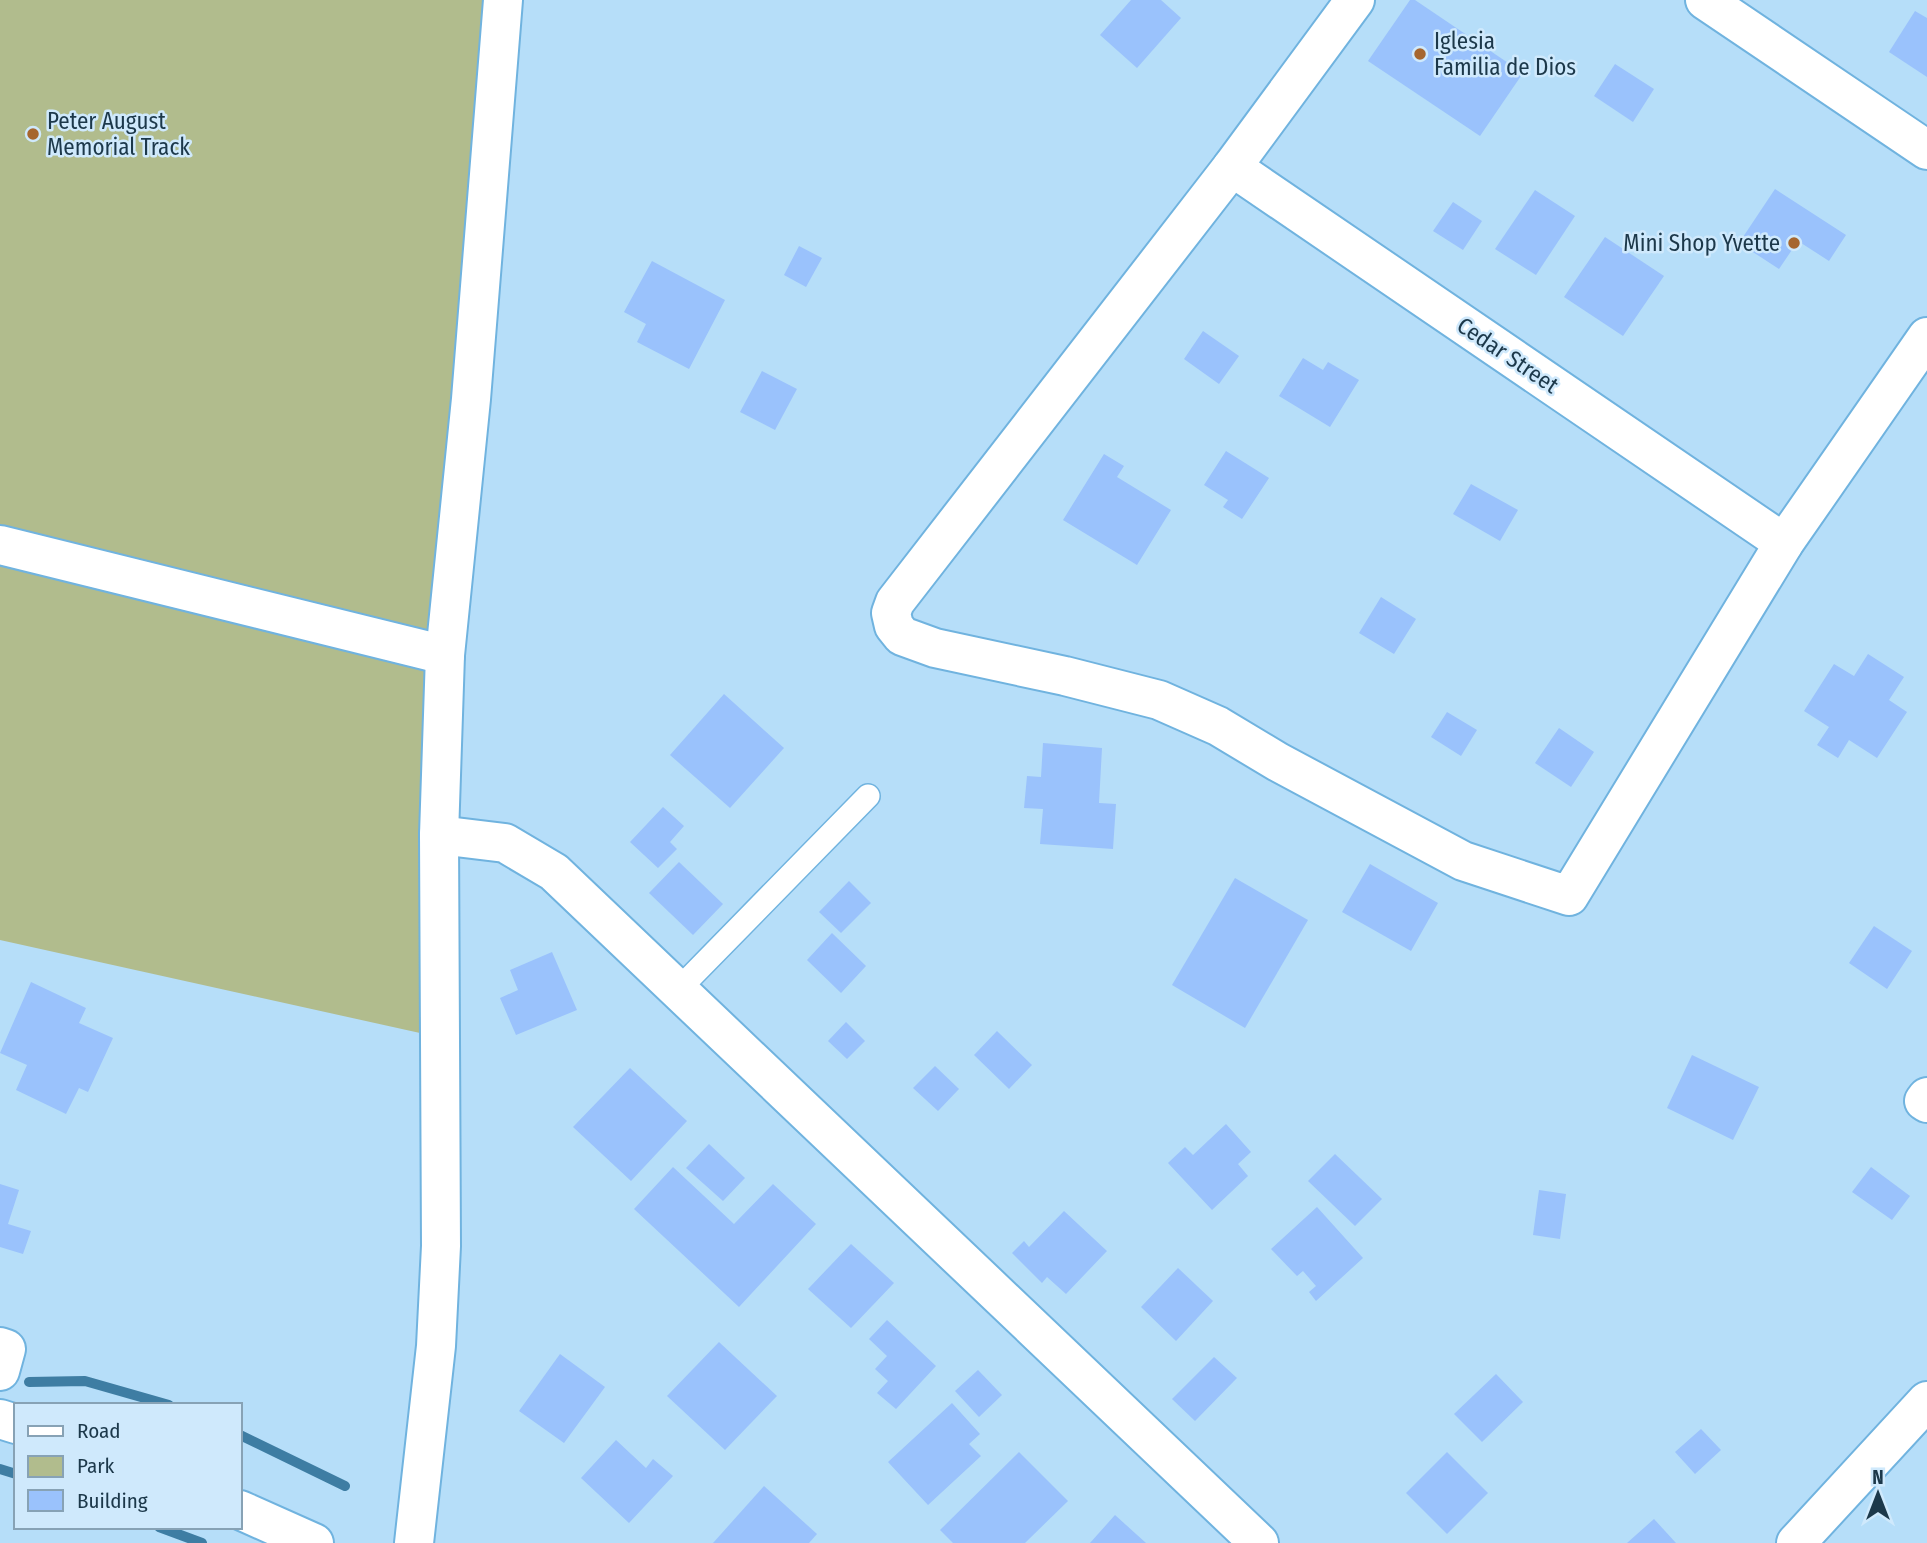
<svg xmlns="http://www.w3.org/2000/svg" width="1927" height="1543" viewBox="0 0 1927 1543" font-family="'Fira Sans Condensed',sans-serif">
  <style>
    .green { fill: #b1bc8d }
    .lines { fill: none; stroke-linecap: round; stroke-linejoin: round }
    .stream { stroke: #3e7da3; stroke-width: 10 }
    .building { fill: #9ac2fc }
    .service-casing { stroke: #70b3df; stroke-width: 26 }
    .minor-casing { stroke: #70b3df; stroke-width: 42 }
    .trunk-casing { stroke: #70b3df; stroke-width: 42 }
    .service { stroke: #fff; stroke-width: 23 }
    .minor { stroke: #fff; stroke-width: 38 }
    .trunk { stroke: #fff; stroke-width: 38 }
    .poi-dot { fill: #a6662f; stroke: #cfe9fc; stroke-width: 2.5 }
    .labels { text-anchor: middle; dominant-baseline: central; stroke-width: 5; stroke-linejoin: round; paint-order: stroke }
    .poi-label { font-size: 23px; fill: #1c384a; stroke: #cfe9fc; text-anchor: start }
    .street-label { font-size: 23px; fill: #1c384a; stroke: #cfe9fc }
  </style>
  <rect width="100%" height="100%" fill="#b6def9"/>
  <polygon class="green" points="0,0 506,0 420,1033 0,940"/>
  <g class="lines">
    <g class="stream">
      <polyline points="29,1382 85,1381 169,1405"/>
      <polyline points="240,1435 345,1486"/>
      <polyline points="0,1469 16,1474"/>
      <polyline points="159,1527 202,1543"/>
    </g>
  </g>
  <g class="building">
    <polygon points="1131,0 1161,0 1181,18 1137,68 1100,35"/>
    <polygon points="1410,0 1415,0 1523,73 1480,136 1368,61"/>
    <polygon points="1915,11 1927,18 1927,77 1889,52"/>
    <polygon points="1615,64 1654,89 1633,122 1594,96"/>
    <polygon points="1775,189 1846,235 1829,261 1798,241 1779,269 1739,243"/>
    <polygon points="1535,190 1575,216 1536,275 1495,249"/>
    <polygon points="1453,202 1482,221 1463,250 1433,231"/>
    <polygon points="1605,237 1664,276 1623,336 1564,297"/>
    <polygon points="799,246 822,258 806,287 784,275"/>
    <polygon points="652,261 725,300 689,369 637,342 646,324 624,312"/>
    <polygon points="1203,331 1239,356 1219,384 1184,359"/>
    <polygon points="1303,358 1323,370 1328,362 1359,380 1330,427 1279,396"/>
    <polygon points="762,371 797,389 775,430 740,412"/>
    <polygon points="1226,451 1269,478 1242,519 1223,507 1228,500 1204,485"/>
    <polygon points="1104,454 1124,466 1117,477 1171,510 1137,565 1063,520"/>
    <polygon points="1471,484 1518,510 1500,541 1453,514"/>
    <polygon points="1381,597 1416,619 1394,654 1359,633"/>
    <polygon points="1868,654 1904,677 1889,700 1907,712 1877,758 1849,740 1838,758 1817,745 1829,727 1804,711 1834,664 1854,676"/>
    <polygon points="724,694 784,748 730,808 670,755"/>
    <polygon points="1447,712 1477,730 1461,756 1431,737"/>
    <polygon points="1559,728 1594,752 1571,787 1535,763"/>
    <polygon points="1043,743 1102,748 1099,803 1116,804 1113,849 1040,844 1043,809 1024,808 1027,776 1041,777"/>
    <polygon points="663,807 684,826 670,842 677,849 658,868 630,842"/>
    <polygon points="679,862 723,904 693,935 649,893"/>
    <polygon points="1370,864 1438,903 1411,951 1342,912"/>
    <polygon points="1235,878 1308,920 1245,1028 1172,985"/>
    <polygon points="849,881 871,903 841,933 819,912"/>
    <polygon points="1874,926 1912,951 1887,989 1849,963"/>
    <polygon points="832,933 866,966 841,993 807,960"/>
    <polygon points="552,952 577,1010 516,1035 500,998 518,990 510,970"/>
    <polygon points="31,982 86,1008 79,1023 113,1038 88,1092 79,1088 66,1114 16,1090 27,1065 0,1053"/>
    <polygon points="846,1022 865,1041 847,1059 828,1041"/>
    <polygon points="997,1031 1032,1065 1009,1089 974,1055"/>
    <polygon points="1692,1055 1759,1087 1733,1140 1667,1108"/>
    <polygon points="935,1066 959,1089 938,1111 913,1088"/>
    <polygon points="630,1068 687,1121 631,1181 573,1127"/>
    <polygon points="1226,1124 1251,1152 1238,1164 1248,1176 1212,1210 1168,1163 1185,1147 1193,1155"/>
    <polygon points="709,1144 745,1178 723,1201 686,1168"/>
    <polygon points="1335,1154 1382,1199 1355,1226 1308,1181"/>
    <polygon points="673,1167 734,1224 773,1184 816,1224 739,1307 634,1209"/>
    <polygon points="1871,1167 1910,1196 1892,1220 1852,1192"/>
    <polygon points="0,1184 19,1190 8,1224 31,1231 23,1254 0,1247"/>
    <polygon points="1539,1190 1566,1194 1560,1239 1533,1235"/>
    <polygon points="1317,1207 1363,1258 1316,1301 1309,1292 1316,1286 1303,1271 1297,1276 1271,1249"/>
    <polygon points="1064,1211 1107,1251 1066,1294 1047,1277 1042,1283 1012,1253 1024,1241 1029,1247"/>
    <polygon points="851,1244 894,1283 851,1328 808,1289"/>
    <polygon points="1178,1268 1213,1301 1176,1341 1141,1307"/>
    <polygon points="887,1320 936,1366 896,1409 877,1393 888,1381 875,1369 887,1356 869,1339"/>
    <polygon points="719,1342 777,1396 725,1450 667,1396"/>
    <polygon points="560,1354 605,1387 564,1443 519,1411"/>
    <polygon points="1214,1357 1237,1378 1195,1421 1172,1399"/>
    <polygon points="978,1370 1002,1395 979,1417 955,1391"/>
    <polygon points="1496,1374 1523,1402 1482,1442 1454,1414"/>
    <polygon points="952,1403 980,1434 969,1444 981,1456 928,1505 888,1462"/>
    <polygon points="1701,1429 1721,1450 1695,1474 1675,1452"/>
    <polygon points="616,1440 646,1468 653,1459 673,1476 629,1523 581,1478"/>
    <polygon points="1019,1452 1068,1501 1025,1543 953,1543 940,1530"/>
    <polygon points="1447,1452 1488,1493 1447,1534 1406,1493"/>
    <polygon points="764,1486 817,1534 809,1543 713,1543"/>
    <polygon points="1115,1515 1146,1543 1090,1543"/>
    <polygon points="1654,1519 1676,1543 1627,1543"/>
  </g>
  <g class="lines">
    <g class="service-casing">
      <polyline id="service" points="678,990 868,796"/>
    </g>
    <g class="minor-casing">
      <g id="minor">
        <polyline points="1355,0 1232,167 895,602 891,613 894,626 902,636 935,648 1065,676 1159,700 1218,726 1278,762 1463,861 1569,896 1784,543 1927,337"/>
        <polyline points="1705,0 1927,150"/>
        <polyline points="1232,167 1784,543"/>
        <polyline points="0,545 445,655"/>
        <polyline points="439,835 505,843 554,872 1259,1543"/>
        <polyline points="1927,1097 1924,1101 1927,1103"/>
        <polyline points="0,1347 6,1349 0,1371"/>
        <polyline points="414,1543 436,1346 441,1246 439,835 445,655 471,399 503,0"/>
        <polyline points="1796,1543 1927,1401"/>
      </g>
    </g>
    <g class="trunk-casing">
      <g id="trunk">
        <polyline points="0,1419 16,1424"/>
        <polyline points="240,1510 314,1543"/>
      </g>
    </g>
    <use href="#service" class="service"/>
    <use href="#minor" class="minor"/>
    <use href="#trunk" class="trunk"/>
  </g>
  <g class="poi-dot">
    <circle cx="1420" cy="54" r="7"/>
    <circle cx="33" cy="134" r="7"/>
    <circle cx="1794" cy="243" r="7"/>
  </g>
  <g class="labels">
    <g class="poi-label">
      <text x="1434" y="41">Iglesia<tspan x="1434" dy="26">Familia de Dios</tspan></text>
      <text x="47" y="121">Peter August<tspan x="47" dy="26">Memorial Track</tspan></text>
      <text x="1780" y="243" text-anchor="end">Mini Shop Yvette</text>
    </g>
    <g class="street-label">
      <text transform="translate(1508 355) rotate(34)">Cedar Street</text>
    </g>
  </g>
  <rect x="14" y="1403" width="228" height="126" fill="#cfe9fc" stroke="#87a2b5" stroke-width="2"/>
  <rect x="28" y="1426" width="35" height="10" fill="#ffffff" stroke="#87a2b5" stroke-width="2"/>
  <text x="77" y="1438" font-size="21" fill="#1c384a">Road</text>
  <rect x="28" y="1456" width="35" height="21" fill="#b1bc8d" stroke="#87a2b5" stroke-width="2"/>
  <text x="77" y="1473" font-size="21" fill="#1c384a">Park</text>
  <rect x="28" y="1490" width="35" height="21" fill="#9ac2fc" stroke="#87a2b5" stroke-width="2"/>
  <text x="77" y="1508" font-size="21" fill="#1c384a">Building</text>
  <g transform="translate(1878 1494)" stroke="#cfe9fc" stroke-width="5" paint-order="stroke">
  <path d="M0-5L12 26L0 18L-12 26Z" fill="#1c384a"/>
  <text y="-10" font-size="19" font-weight="bold" text-anchor="middle" fill="#1c384a">N</text>
  </g>
</svg>
